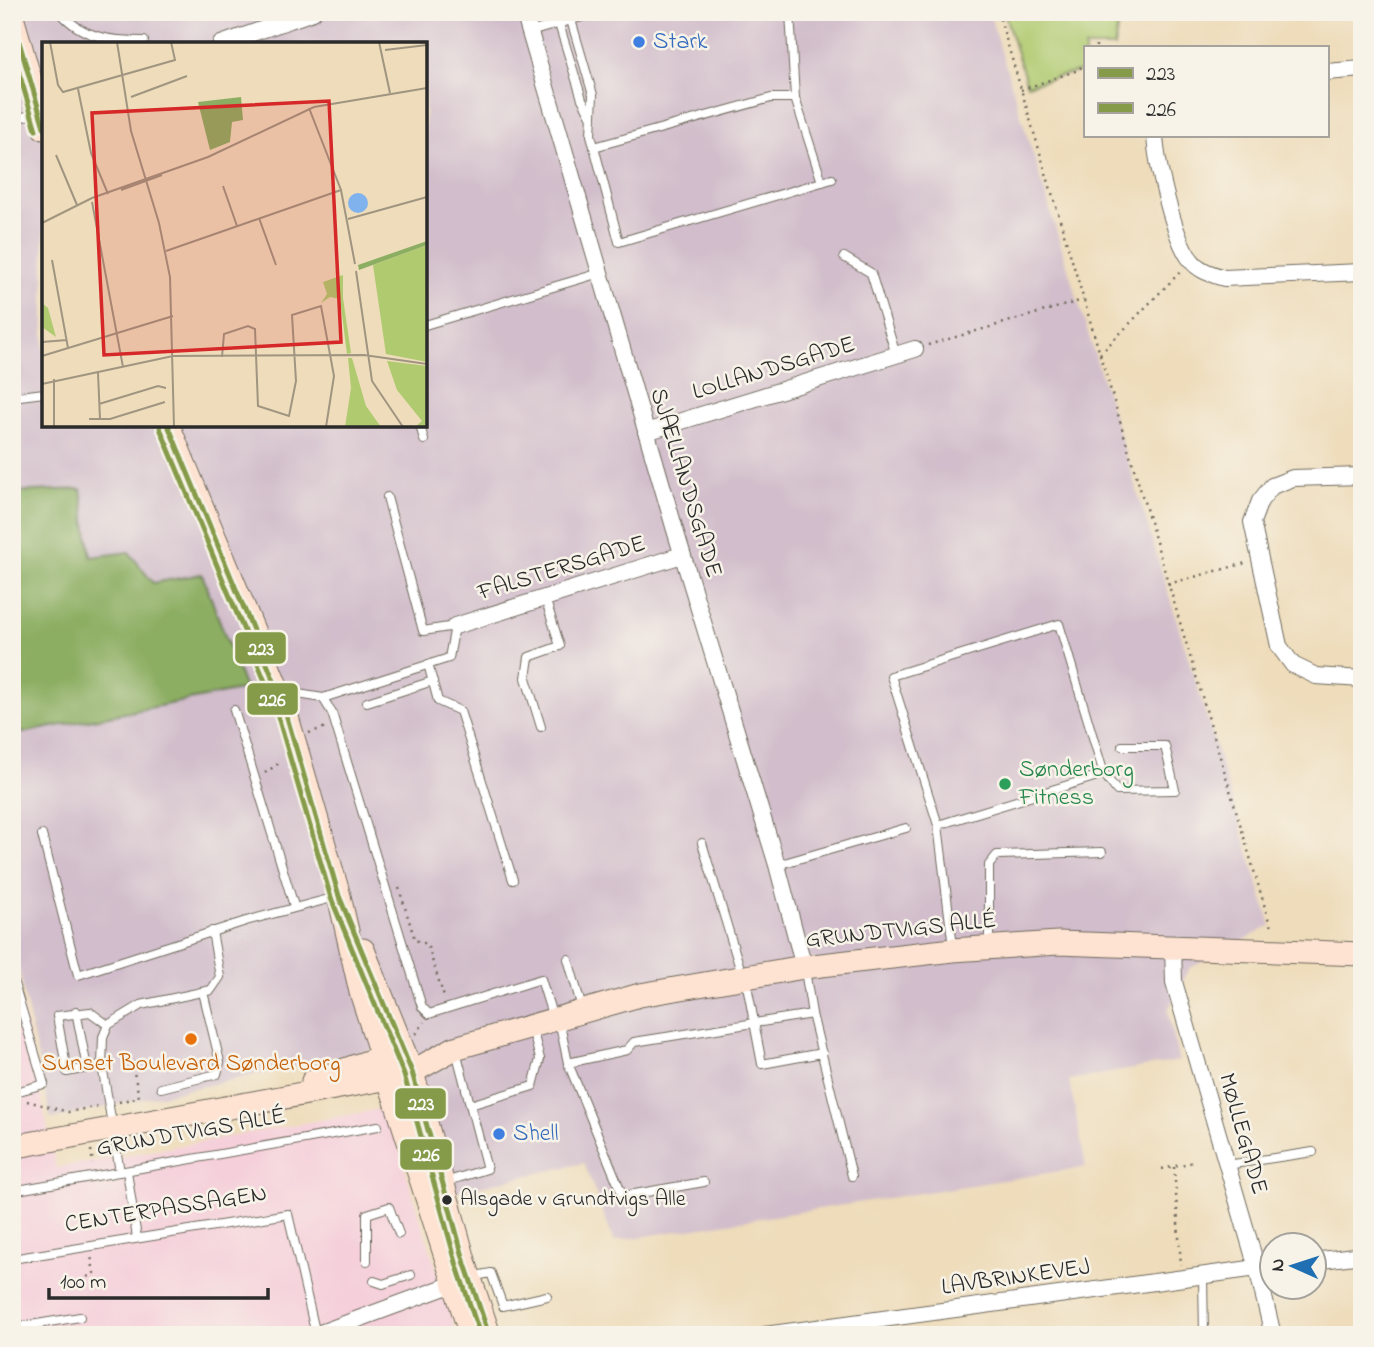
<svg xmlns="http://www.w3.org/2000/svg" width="1374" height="1347" viewBox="0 0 1374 1347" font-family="'Indie Flower',sans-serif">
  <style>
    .built { fill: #f5cfda }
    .industrial { fill: #d1bdcb; fill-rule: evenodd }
    .green { fill: #b0ca70; stroke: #6e7a4e; stroke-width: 2 }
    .forest { fill: #8cae62; stroke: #5c6c46; stroke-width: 2 }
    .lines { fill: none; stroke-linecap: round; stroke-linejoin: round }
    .lane-casing { stroke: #6f695d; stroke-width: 10 }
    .street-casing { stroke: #6f695d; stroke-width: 18 }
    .secondary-casing { stroke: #6f695d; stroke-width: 25 }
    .path { stroke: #6f695d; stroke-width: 2.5; stroke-dasharray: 2 5; stroke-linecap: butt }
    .lane { stroke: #fff; stroke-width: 8 }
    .street { stroke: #fff; stroke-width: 16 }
    .secondary { stroke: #fee3d2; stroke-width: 23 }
    .bus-1-casing { stroke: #f7f3e8; stroke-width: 10 }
    .bus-2-casing { stroke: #f7f3e8; stroke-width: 10 }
    .bus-1 { stroke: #869b4a; stroke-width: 5 }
    .bus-2 { stroke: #869b4a; stroke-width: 5 }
    .shop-dot { fill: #3f7fe0; stroke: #f7f3e8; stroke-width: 2.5 }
    .leisure-dot { fill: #2e9e5b; stroke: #f7f3e8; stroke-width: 2.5 }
    .food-dot { fill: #e8710a; stroke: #f7f3e8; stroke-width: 2.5 }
    .bus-dot { fill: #2b2b2b; stroke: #f7f3e8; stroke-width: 2.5 }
    .labels { text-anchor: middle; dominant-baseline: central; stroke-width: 5; stroke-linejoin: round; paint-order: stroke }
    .bus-label { font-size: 22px; fill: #2b2b2b; stroke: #f7f3e8; text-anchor: start }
    .shop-label { font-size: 24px; fill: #366cbe; stroke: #f7f3e8; text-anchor: start }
    .street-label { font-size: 24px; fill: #2b2b2b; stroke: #f7f3e8 }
    .leisure-label { font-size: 24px; fill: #27864d; stroke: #f7f3e8; text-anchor: start }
    .food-label { font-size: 24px; fill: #c56008; stroke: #f7f3e8 }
    .inset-road { fill: none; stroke: #a09581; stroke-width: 2 }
    .view { fill: #d62828; fill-opacity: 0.15; stroke: #d62828; stroke-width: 3.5 }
    .inset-edge { fill: none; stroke: #2b2b2b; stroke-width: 3.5 }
    .line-badge { stroke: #f7f3e8; stroke-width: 2.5 }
    .badge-label { font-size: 19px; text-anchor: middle; font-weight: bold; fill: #fff }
  </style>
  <rect width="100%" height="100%" fill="#f7f3e8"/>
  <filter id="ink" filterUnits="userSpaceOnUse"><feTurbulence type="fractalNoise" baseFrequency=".0143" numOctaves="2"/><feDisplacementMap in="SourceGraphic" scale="14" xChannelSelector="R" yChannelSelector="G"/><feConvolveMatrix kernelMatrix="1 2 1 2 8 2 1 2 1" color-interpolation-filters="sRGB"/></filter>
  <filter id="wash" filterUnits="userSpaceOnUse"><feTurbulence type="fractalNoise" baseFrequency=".00686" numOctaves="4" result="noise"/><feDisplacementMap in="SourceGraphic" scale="28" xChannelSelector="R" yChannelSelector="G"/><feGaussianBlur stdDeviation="1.57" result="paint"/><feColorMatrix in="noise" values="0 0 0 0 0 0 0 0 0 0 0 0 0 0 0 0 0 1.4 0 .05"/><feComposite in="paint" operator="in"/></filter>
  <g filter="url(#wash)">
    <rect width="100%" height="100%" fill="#eedcba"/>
    <polygon class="built" points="12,956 56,1168 386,1108 457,1335 12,1335"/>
    <path class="industrial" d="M12 12H989L1271 926 1190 968 1168 1010 1179 1061 1069 1080 1086 1167 614 1241 584 1163 444 1194 398 1044 51 1119 12 938ZM44 44H425V425H44Z"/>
    <polygon class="green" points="1004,12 1120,12 1114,47 1085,47 1085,70 1027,85"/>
    <polygon class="forest" points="81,489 91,557 129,552 153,583 202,574 245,689 12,735 12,492"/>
  </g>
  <g filter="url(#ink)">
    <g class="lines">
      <g class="lane-casing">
        <g id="lane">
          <path d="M60 12C82 38 111 41 144 41"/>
          <polyline points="790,12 795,98"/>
          <polyline points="571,20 593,95 591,135 619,242 832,179"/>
          <polyline points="559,24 582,99 592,118"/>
          <polyline points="530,32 599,12"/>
          <polyline points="12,120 37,113"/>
          <polyline points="594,147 771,98 795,98 822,182"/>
          <polyline points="844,257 871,273 896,355"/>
          <polyline points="425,325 600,273"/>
          <polyline points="12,397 44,393"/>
          <polyline points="420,425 424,440"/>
          <polyline points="428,664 438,701 460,711 513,880"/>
          <polyline points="323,698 449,658 455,626 423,631 387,497"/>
          <polyline points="284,699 298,694 323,698 332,713 422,1007 429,1014 541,979 553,1018"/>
          <polyline points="367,702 433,681"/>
          <polyline points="234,710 294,906"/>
          <polyline points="541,727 526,678 529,657 560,646 545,598"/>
          <polyline points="1104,774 1117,791 1175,790 1165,746 1122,746"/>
          <polyline points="938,825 1104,774 1059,624 891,676 938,825 953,947"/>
          <polyline points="42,835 78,975 246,921 336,897"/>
          <polyline points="702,843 742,975"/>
          <polyline points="777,865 906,828"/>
          <polyline points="989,945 989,865 997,855 1102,852"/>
          <polyline points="568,959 582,1008"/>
          <polyline points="805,970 812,1014 852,1176"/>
          <polyline points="12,977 44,1084 12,1093"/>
          <polyline points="746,980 762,1064 822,1053"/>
          <polyline points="76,1011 87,1068"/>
          <polyline points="559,1020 568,1063 623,1196 704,1182"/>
          <polyline points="568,1063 627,1050 634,1042 812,1014"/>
          <polyline points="102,1065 67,1072 57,1016 90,1012 108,1025"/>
          <polyline points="161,1088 217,1074 220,1062 203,992"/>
          <polyline points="470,1105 533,1086 540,1059 532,1028"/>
          <polyline points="1227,1165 1313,1152"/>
          <polyline points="127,1171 137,1238"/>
          <polyline points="120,1172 102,1065 103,1037 108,1025 141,1005 211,990 220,977 212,931"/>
          <polyline points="445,1182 487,1169 456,1051"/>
          <polyline points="12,1191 378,1126"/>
          <polyline points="12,1259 288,1214 316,1335"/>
          <polyline points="367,1261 367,1214 389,1207 399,1234"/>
          <polyline points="1203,1276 1204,1335"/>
          <polyline points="470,1277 491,1273 503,1306 547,1296"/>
          <polyline points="374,1281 383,1284 411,1275"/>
          <polyline points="12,1328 80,1317"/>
        </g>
      </g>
      <g class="street-casing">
        <g id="street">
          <polyline points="524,12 675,530 777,865 804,967"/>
          <polyline points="221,44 313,12"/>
          <polyline points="1327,72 1362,69"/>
          <path d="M1155 135C1156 161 1174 240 1191 260 1199 271 1212 274 1224 278L1362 272"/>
          <polyline points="646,432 915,349"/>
          <polyline points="1362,476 1293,478 1272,486 1260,501 1252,522 1279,646 1293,665 1316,676 1362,679"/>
          <polyline points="455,626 682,555"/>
          <polyline points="1173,946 1174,982 1257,1268 1273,1335"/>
          <polyline points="1314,1261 1362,1255"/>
          <polyline points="315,1335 464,1280"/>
          <polyline points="765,1335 1272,1266"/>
        </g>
      </g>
      <g class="secondary-casing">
        <g id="secondary">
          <polyline points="12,17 44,128"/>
          <polyline points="168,425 282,700 339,896 361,992 471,1335"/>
          <polyline points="363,950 412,1072 465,1264 489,1335"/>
          <polyline points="313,1081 396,1052"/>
          <polyline points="12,1147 389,1078 412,1072 455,1048 640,995 804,967 953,950 1058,943 1362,954"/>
        </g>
      </g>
      <g class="path">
        <polyline points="998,12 1272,931"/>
        <polyline points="1096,47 1096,45"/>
        <polyline points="1021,90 1078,70 1085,64"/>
        <polyline points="928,345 1083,300"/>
        <polyline points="1100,354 1181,271"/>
        <polyline points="1168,584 1246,563"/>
        <polyline points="309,733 326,727"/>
        <polyline points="265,773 282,761"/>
        <polyline points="399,888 415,940 427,944 444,997"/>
        <polyline points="416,1034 424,1022"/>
        <polyline points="27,1101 68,1112 99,1106"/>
        <polyline points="119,1102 139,1097 132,1063 170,1055"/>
        <polyline points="91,1150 93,1164"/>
        <polyline points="1174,1167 1181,1265"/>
        <polyline points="1162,1169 1194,1162"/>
        <polyline points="75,1284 94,1273 91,1256"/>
      </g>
      <use href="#lane" class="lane"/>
      <use href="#street" class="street"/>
      <use href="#secondary" class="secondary"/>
      <g class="bus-1-casing">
        <g id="bus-1">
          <polyline points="12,18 44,127"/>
          <polyline points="168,425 282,700 339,896 412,1072 465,1264 489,1335"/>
        </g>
      </g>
      <g class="bus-2-casing">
        <g id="bus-2">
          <polyline points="12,49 36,130"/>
          <polyline points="160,428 274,703 331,898 404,1075 457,1266 480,1335"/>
        </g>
      </g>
      <use href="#bus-1" class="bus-1"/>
      <use href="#bus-2" class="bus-2"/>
    </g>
  </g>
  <g class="shop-dot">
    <circle cx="639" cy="42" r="7"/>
    <circle cx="499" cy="1134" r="7"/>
  </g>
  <circle class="leisure-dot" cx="1005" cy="784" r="7"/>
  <circle class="food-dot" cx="191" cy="1039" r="7"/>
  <circle class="bus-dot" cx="447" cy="1200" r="6"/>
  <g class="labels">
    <g class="bus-label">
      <text x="460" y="1200">Alsgade v Grundtvigs Alle</text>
    </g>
    <g class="shop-label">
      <text x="653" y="42">Stark</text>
      <text x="513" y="1134">Shell</text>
    </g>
    <g class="street-label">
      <text transform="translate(774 369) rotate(-17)">LOLLANDSGADE</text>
      <text transform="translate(685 483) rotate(73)">SJÆLLANDSGADE</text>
      <text transform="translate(562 569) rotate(-17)">FALSTERSGADE</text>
      <text transform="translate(901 931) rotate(-6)">GRUNDTVIGS ALLÉ</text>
      <text transform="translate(191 1133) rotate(-10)">GRUNDTVIGS ALLÉ</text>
      <text transform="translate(1242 1134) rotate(74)">MØLLEGADE</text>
      <text transform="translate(166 1210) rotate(-9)">CENTERPASSAGEN</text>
      <text transform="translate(1016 1278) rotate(-8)">LAVBRINKEVEJ</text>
    </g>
    <g class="leisure-label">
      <text x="1019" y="770">Sønderborg<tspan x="1019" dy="28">Fitness</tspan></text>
    </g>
    <g class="food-label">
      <text x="191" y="1064">Sunset Boulevard Sønderborg</text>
    </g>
  </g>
  <g transform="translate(42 42)">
    <rect width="385" height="385" fill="#eedcba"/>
    <path d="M385 203V320L344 312 331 223ZM301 233V256L309 311 305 312 298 257 288 255 279 261 285 252 281 240ZM0 261 6 266 14 295 0 285ZM306 316H310L324 364 339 385H303L309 346ZM345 319 385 324V385H373L380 379 355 348Z" fill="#b0ca70"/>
    <path d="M199 55 201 78 190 80 188 100 168 108 156 60ZM385 199V203L317 228 316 223Z" fill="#8cae62"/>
    <path d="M306 161a10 10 0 1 1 20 0a10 10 0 1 1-20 0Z" fill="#80b3ed"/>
    <path class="inset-road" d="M8 0 16 43 21 50 133 18 129 0M75 0 89 89 117 181 128 235 132 385M337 0 348 51M343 8 385 3M36 47 49 111 66 152M89 55 145 34M267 66 299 148 313 222M14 113 35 163M181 144 195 184M79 148 120 133M50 160 81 325M217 176 234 223M306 177 385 155M0 181 50 156 166 115 272 65 385 46M124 209 299 148M10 218 26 306M314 229 330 339 361 385M0 300 25 298M0 314 131 274M180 315 182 292 206 284 213 287 216 364 247 374 254 339 250 273 279 264 292 334 284 385M56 331 58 377M12 337V385M0 342 131 314 322 313 385 322M57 362 116 344 124 346M47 377H68L123 360"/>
    <path class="view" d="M287 59 299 300 62 313 50 71Z"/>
    <rect width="385" height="385" class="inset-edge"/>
  </g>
  <g class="line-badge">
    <rect x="234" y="631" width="53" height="34" rx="7" fill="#869b4a"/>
    <rect x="246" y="682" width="53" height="34" rx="7" fill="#869b4a"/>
    <rect x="394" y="1087" width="53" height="33" rx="7" fill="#869b4a"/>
    <rect x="399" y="1138" width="54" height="33" rx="7" fill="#869b4a"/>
  </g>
  <g class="badge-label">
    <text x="261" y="655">223</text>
    <text x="272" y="706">226</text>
    <text x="421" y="1110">223</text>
    <text x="426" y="1161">226</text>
  </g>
  <rect width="1374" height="1347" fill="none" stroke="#f7f3e8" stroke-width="42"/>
  <rect x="1084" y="46" width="245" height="91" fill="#f7f3e8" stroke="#a5a39c" stroke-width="2"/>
  <rect x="1098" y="68" width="35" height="10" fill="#869b4a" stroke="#a5a39c" stroke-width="2"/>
  <text x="1146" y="80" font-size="21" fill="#2b2b2b">223</text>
  <rect x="1098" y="103" width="35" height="10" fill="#869b4a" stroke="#a5a39c" stroke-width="2"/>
  <text x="1146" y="116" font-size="21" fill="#2b2b2b">226</text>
  <g transform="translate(1293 1266) rotate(273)"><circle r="33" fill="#f7f3e8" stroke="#a5a39c" stroke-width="2"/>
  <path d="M0-5L12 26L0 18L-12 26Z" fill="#1f6fb2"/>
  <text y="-10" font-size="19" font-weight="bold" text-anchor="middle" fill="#2b2b2b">N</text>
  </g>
  <path d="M49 1288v10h219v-10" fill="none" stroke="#2b2b2b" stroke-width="3.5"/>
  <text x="60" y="1288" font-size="21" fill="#2b2b2b" stroke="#f7f3e8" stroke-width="5" paint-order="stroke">100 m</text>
</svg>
